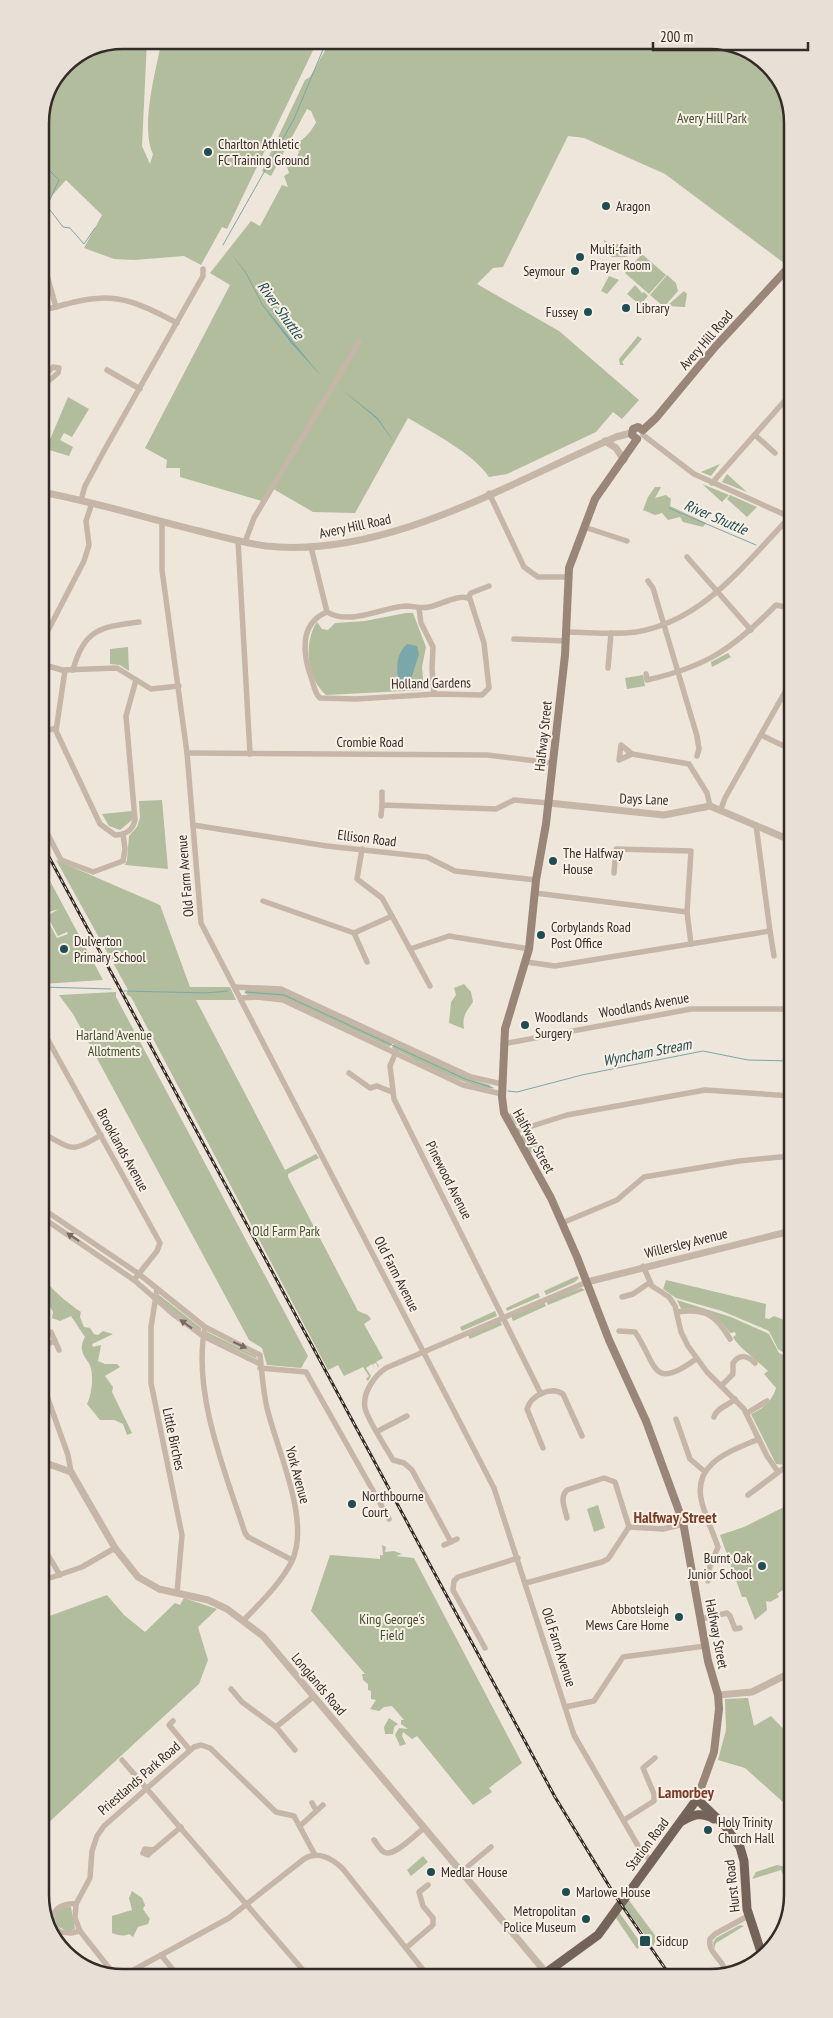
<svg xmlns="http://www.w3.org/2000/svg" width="833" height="2018" viewBox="0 0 833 2018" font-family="'PT Sans Narrow',sans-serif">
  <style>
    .green { fill: #b1bd9c }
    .water { fill: #7ca7aa }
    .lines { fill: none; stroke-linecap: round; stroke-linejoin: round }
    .stream { stroke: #7ca7aa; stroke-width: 1 }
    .minor { stroke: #c6b6a8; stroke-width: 5.5 }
    .tertiary { stroke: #c6b6a8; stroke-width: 7 }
    .secondary { stroke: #9a8679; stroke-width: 8 }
    .primary { stroke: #746359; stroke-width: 9 }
    .rail-casing { stroke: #342b27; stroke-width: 3 }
    .rail { stroke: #f8f0e6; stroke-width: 1; stroke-dasharray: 4; stroke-linecap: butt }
    .oneway { fill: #766a61 }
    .poi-dot { fill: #204d52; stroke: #f8f0e6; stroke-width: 2 }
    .labels { text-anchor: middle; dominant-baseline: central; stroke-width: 4; stroke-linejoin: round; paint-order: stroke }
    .park-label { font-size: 14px; fill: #42502d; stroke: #f8f0e6 }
    .poi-label { font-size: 14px; fill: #342b27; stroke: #f8f0e6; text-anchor: start }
    .street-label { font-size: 14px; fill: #342b27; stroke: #f8f0e6 }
    .water-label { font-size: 15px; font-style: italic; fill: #204d52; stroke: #f8f0e6 }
    .quarter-label { font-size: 16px; font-weight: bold; fill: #7c3d27; stroke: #f8f0e6 }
    .rim { fill: none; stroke: #342b27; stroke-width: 2.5 }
  </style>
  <rect width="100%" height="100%" fill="#efe6db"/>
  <g class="green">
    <path d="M122 40H147L142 146 150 164 153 154C140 127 156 69 162 40H318L227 229 222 227 201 265 184 256 134 260 114 259 84 248 102 215 66 180 40 209V117L64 64Z"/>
    <path d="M331 40H716L761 57 789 96V257L784 263 665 174 584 138 568 136 503 267 493 268 477 284 559 331 639 400 622 419 613 412 596 432 507 474 489 477C473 453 433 433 408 418L355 513 313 512 270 487 262 501 180 477V468H166L167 460 145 448 230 285 210 273 251 221 260 226 282 185 288 187 284 176 289 173 287 167 296 159 299 152 292 144C302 143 312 131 316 122L311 111 307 109 271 176 262 171 305 80 310 77Z"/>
    <polygon points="604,240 613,246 618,244 631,248 633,253 626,257 612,257 604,248"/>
    <polygon points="642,254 666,275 649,294 625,273"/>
    <polygon points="667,275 676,283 678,291 664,307 650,295"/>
    <polygon points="609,276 619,280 607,294 601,291"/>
    <polygon points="635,285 642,293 644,292 648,296 640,305 627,294"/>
    <polygon points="684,291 687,294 685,307 667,306"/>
    <polygon points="638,336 642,339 622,362 624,365 620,365 619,359"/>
    <polygon points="68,397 89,409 72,437 64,433 60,440 73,447 69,456 46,449"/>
    <polygon points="720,464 711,476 701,472"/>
    <polygon points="727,474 747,492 722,482"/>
    <polygon points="702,484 729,495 722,502"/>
    <polygon points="655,487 661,487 655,498 666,495 671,499 670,506 706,523 703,527 683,522 680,517 668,520 662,513 655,515 643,510 648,497"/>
    <polygon points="730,495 757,507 747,517 727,499"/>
    <path d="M406 613H413L426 647 422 667 424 690 326 695C307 678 303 643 317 622L322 629 328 630 335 623 365 621Z"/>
    <polygon points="128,647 129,671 120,665 110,664 110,649"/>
    <polygon points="728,653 731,657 712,667 711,662"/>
    <polygon points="643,675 645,686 627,689 625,678"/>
    <polygon points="162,800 168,869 125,865 127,860 129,836 137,827 140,818 139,801"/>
    <polygon points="132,811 132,820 120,830 109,826 102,814"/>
    <polygon points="56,860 160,905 190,987 230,987 236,1000 196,1000 285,1170 316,1154 319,1158 288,1174 288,1177 358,1311 368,1315 371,1319 364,1324 383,1358 376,1362 379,1366 376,1370 378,1367 376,1363 373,1364 374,1367 372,1364 366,1368 371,1376 368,1381 366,1379 369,1376 363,1367 344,1376 338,1365 328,1370 131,997 126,994 128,991 127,988"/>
    <polygon points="42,866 103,980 42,984 42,910 57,938 68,934 67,932 58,936 47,916 59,909 71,930 59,909 49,912 47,908 42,909 42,888 51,885"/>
    <path d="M464 984 471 992 473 1002C466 1012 462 1016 464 1029L449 1023 451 1002 456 995 454 988Z"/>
    <polygon points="246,990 277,990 285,993 393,1043 389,1047 284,998 248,995 245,993"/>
    <polygon points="116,992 116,997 308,1356 301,1368 267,1365 262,1348 249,1340 73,1014 59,995"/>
    <path d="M394 1043 476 1081 490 1085 491 1089C457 1083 423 1063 392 1048Z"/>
    <polygon points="519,1110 523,1123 516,1125 509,1114"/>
    <polygon points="530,1131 535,1145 541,1144 531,1153 521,1136"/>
    <polygon points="577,1276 579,1278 575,1282 546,1295 544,1291"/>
    <polygon points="666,1280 766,1304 765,1318 769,1319 774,1316 792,1323 792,1333 784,1350 792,1354 792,1358 778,1349 769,1331 722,1311 676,1298 663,1289"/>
    <path d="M47 1283C58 1295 68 1303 81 1312L80 1317 84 1327 90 1328 94 1334 98 1335 103 1331 113 1334 92 1344 93 1347 101 1345 98 1361 105 1364H117L120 1367 105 1376 113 1387 112 1392 132 1433 127 1435 123 1424 114 1420H100L87 1404C92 1395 95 1371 88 1362 82 1353 79 1348 85 1337L71 1316 60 1321 52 1318 53 1312 48 1303 49 1294 43 1288V1284Z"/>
    <polygon points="581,1288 585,1290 548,1305 546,1301"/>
    <polygon points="538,1293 540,1297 507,1311 506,1308"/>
    <polygon points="159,1295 201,1328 201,1331 177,1315 157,1298"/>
    <path d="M677 1300 731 1317 769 1334 779 1353 792 1359V1479L786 1471H792L786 1465 776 1464 751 1414C764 1408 772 1401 776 1388L764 1374 768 1371C758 1361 738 1347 733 1337L736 1335 735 1332 730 1333C717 1314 704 1306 681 1309Z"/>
    <polygon points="544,1302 546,1306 513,1321 511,1316"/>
    <polygon points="495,1311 497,1316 462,1331 460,1327"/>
    <polygon points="500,1321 502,1325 470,1339 468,1335"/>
    <polygon points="207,1332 256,1356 257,1359 206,1335"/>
    <polygon points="792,1503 792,1584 777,1594 779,1597 770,1602 766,1601 767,1610 755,1620 746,1597 742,1597 720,1535 744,1527"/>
    <polygon points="598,1505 605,1528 594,1532 587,1509"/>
    <polygon points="382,1545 386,1547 385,1552 394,1551 402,1554 396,1556 414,1558 522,1763 489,1788 492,1792 473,1805 417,1736 412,1739 403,1732 402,1736 406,1744 400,1746 395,1735 399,1728 408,1729 401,1724 401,1720 404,1720 392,1706 384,1707 379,1711 370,1709 376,1700 371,1699 371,1691 368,1690 368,1684 363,1680 362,1674 365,1674 311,1611 330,1555 380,1559 380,1555 383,1555"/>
    <polygon points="107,1595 124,1615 145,1632 175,1603 180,1605 184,1598 217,1609 198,1627 208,1660 199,1684 47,1824 44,1818 44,1618"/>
    <polygon points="748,1698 754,1726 771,1716 793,1739 793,1795 784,1803 745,1768 718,1760 726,1730 725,1699"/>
    <polygon points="389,1718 398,1724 394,1727 393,1734 385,1734 384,1727"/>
    <polygon points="423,1856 428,1862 411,1876 407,1870"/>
    <polygon points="777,1865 787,1867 793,1873 793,1897 781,1870 752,1879 756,1872"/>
    <path d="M132 1891 142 1898 145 1905 143 1909 150 1919 148 1924 138 1927 133 1937 129 1934C123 1937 118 1935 112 1933V1916L132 1910 129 1898Z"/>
    <polygon points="628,1899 657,1938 653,1946 624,1906"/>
    <polygon points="67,1907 71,1907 75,1929 67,1931 57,1926 54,1915 58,1910"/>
    <polygon points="619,1912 642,1945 637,1949 616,1918"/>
    <polygon points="740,1925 744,1926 716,1943 714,1949 713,1943 716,1938"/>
  </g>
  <g class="water">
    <polygon points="229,251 246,272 263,305 322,377 291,343 262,305 245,272"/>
    <polygon points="340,388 378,418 396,445 377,419"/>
    <path d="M407 644 417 646 419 654 411 679 404 682 398 678C396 666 397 653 407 644Z"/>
  </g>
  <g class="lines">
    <g class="stream">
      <polyline points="40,161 59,180 47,206 63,227 70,228 84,244 95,228"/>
      <polyline points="223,245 294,119 327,40"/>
      <polyline points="669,508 756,545"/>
      <polyline points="42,987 111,989"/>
      <polyline points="124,991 206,993 228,991"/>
      <polyline points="245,992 284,995 465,1079 493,1088"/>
      <polyline points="508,1091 517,1092 582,1075 703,1051 748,1060 791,1061"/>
    </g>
    <g class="minor">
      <polyline points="42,258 56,307"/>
      <path d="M41 311C104 293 118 291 177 323"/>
      <polyline points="107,370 140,389"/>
      <polyline points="41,379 46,383 44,434 41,440"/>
      <polyline points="42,379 53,367 59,368 58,373 46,383"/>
      <polyline points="643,435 694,474 790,517"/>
      <polyline points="755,435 775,453"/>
      <polyline points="712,483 789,396"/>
      <polyline points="489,493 524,567 538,577 568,577"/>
      <polyline points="81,500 85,486 105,449 203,276 203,269"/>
      <polyline points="41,503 46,493"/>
      <polyline points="162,522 162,570 187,753 201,923 494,1488 574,1735 641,1851 651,1861"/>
      <polyline points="584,527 627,541"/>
      <polyline points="238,540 250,754"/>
      <polyline points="245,542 254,518 359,342"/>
      <path d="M311 547 327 612C350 626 382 607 406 606 414 606 421 609 429 607 441 605 459 593 470 599L484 643 489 688 482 695 437 694 356 699 320 698C315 694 314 686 312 680 303 656 298 624 327 612"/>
      <polyline points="687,557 751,630"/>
      <polyline points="648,581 653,588 697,736 699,749 697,756"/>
      <polyline points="468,598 471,593 489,586"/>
      <polyline points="419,608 421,623 433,647 432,669 434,694"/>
      <path d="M566 632C589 632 613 635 636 632 704 621 745 563 790 517"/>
      <polyline points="514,639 566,641"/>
      <polyline points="41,644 84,561 89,545 86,521 92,503"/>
      <polyline points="41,664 62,670 117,668 151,689 179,686"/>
      <polyline points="608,668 611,633"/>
      <path d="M65 670 56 731 100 824 115 835C125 835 133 830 135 820L126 716 136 680"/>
      <path d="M73 670C84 628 102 627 139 622"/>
      <path d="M646 674 647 680C706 667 734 648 776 605L790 608"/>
      <polyline points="42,733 55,728"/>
      <polyline points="761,735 790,749"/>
      <polyline points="187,753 487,755 552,763"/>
      <polyline points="632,754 619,760 621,745 632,754 689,764 707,793 710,806"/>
      <polyline points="382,805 382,792"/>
      <polyline points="721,809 725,798 790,683"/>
      <polyline points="381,816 382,805 496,809 514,800 549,803"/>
      <polyline points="42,823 61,860 93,872 123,861 125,849 123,834"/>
      <polyline points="193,825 327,846 427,857 455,871 536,880"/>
      <polyline points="614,873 616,849 691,851 687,912 691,944"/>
      <polyline points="535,893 687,912"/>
      <polyline points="263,901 354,933 392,916 382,898 357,879 362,849"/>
      <polyline points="392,916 430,986"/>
      <polyline points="770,931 774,956"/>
      <polyline points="354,933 367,962"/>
      <polyline points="410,949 449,936 529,949"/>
      <polyline points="526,962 555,966 770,931 756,825"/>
      <polyline points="235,987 281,989 471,1077 502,1084"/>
      <polyline points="241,998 257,997 283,1000 463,1085 502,1094"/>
      <polyline points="42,1029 160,1243 157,1251 134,1280"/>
      <polyline points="503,1044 691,1009 791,1009"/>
      <polyline points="396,1052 390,1066 394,1099 541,1394"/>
      <polyline points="349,1073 370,1088 377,1086 392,1092"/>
      <polyline points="513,1132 567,1115 705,1090 791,1096"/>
      <path d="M42 1133C73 1149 70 1154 101 1135"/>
      <path d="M43 1209 139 1274 205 1327 260 1355C262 1373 263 1391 267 1408 277 1450 311 1521 292 1561 281 1583 261 1602 244 1620"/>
      <polyline points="43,1218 134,1280 173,1314 203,1336 260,1364"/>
      <polyline points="562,1223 617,1200 644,1177 739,1161 791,1156"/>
      <polyline points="643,1266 652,1286 669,1297 675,1306 681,1332 688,1346 707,1372 744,1409 767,1456 778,1472"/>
      <polyline points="157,1289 151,1327 151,1383 182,1535 177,1593"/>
      <polyline points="622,1297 633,1294 649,1283"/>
      <path d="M677 1312C706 1308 716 1315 730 1339"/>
      <path d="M205 1327C192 1393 225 1471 245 1533L248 1537 292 1560"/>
      <path d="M619 1331 635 1332C657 1364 651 1392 696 1359"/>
      <polyline points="51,1332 55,1341"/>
      <polyline points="43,1346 55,1341 59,1350"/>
      <polyline points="260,1368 306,1372 389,1519"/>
      <polyline points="43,1385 68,1455 71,1472"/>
      <path d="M721 1386 733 1374V1363C740 1354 747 1355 755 1363"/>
      <polyline points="747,1413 767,1401"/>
      <path d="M714 1417C716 1408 728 1406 735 1399"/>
      <polyline points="676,1419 690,1459 704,1471"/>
      <polyline points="378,1431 407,1416"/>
      <path d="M543 1448 527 1409C531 1395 551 1386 563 1394L582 1436"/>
      <polyline points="748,1495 784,1468"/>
      <path d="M567 1518C565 1508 559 1498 567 1490L604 1478 615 1482 629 1527"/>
      <path d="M451 1542 412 1470 404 1463 393 1460C386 1447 368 1421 365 1408 362 1393 375 1375 386 1368L587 1282"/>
      <polyline points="444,1545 457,1539"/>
      <polyline points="43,1547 60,1575"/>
      <polyline points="44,1580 82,1567 115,1548"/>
      <path d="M708 1581 710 1566 718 1547C713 1532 706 1518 702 1503 691 1463 731 1451 759 1439"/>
      <polyline points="526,1583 602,1562 608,1559 629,1527 663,1529 684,1524"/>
      <polyline points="701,1619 727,1613 730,1616 735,1629 740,1628"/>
      <polyline points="485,1648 453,1590 454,1581 458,1577 518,1558"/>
      <polyline points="231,1689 242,1702 276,1727 313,1697"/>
      <polyline points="565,1707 594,1701 623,1657 705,1646"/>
      <polyline points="173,1721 169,1725 190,1750"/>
      <polyline points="276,1727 295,1750"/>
      <polyline points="122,1760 309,1977"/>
      <polyline points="312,1803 316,1810"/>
      <polyline points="624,1820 654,1801 654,1794 643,1768 655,1758"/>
      <polyline points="300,1826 323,1805"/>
      <path d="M374 1840C377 1844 380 1850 384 1852 393 1858 416 1834 424 1828"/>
      <polyline points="154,1850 145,1849 143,1853 148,1855 150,1853 181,1827"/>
      <polyline points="461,1872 491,1847"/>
      <path d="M76 1904C58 1902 43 1917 60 1932L71 1933 80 1931"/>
      <polyline points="406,1948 433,1925 433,1918 423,1906 419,1892 428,1885"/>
      <polyline points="161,1955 179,1977"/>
      <polyline points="629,1971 630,1974"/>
      <path d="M725 1974C726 1960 707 1954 710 1939L715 1934 748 1916"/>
      <polyline points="117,1978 80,1931 75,1918 76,1904 90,1878 92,1851 97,1836 104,1826 194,1747 201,1745 210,1748 276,1812 294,1816 315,1855"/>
      <path d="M119 1978 229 1918 304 1859C318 1850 333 1859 343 1869L428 1976"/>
    </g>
    <g class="tertiary">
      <polyline points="605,441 616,448 624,460"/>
      <path d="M41 492C96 502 149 519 203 532 223 537 244 543 266 546 385 559 509 483 616 437L631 433"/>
      <polyline points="549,803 664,815 710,806 790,840"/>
      <polyline points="587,1282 791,1231"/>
      <polyline points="43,1462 71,1472 115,1548 138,1577 159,1589 208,1600 227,1609 263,1636 548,1975"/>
      <polyline points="718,1695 752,1692 792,1672"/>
    </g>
    <g class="secondary">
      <polyline points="643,430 656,418 715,347 789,267"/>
      <polyline points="637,439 595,499 569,568 565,655 546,824 536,880 529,949 505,1029 502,1097 504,1113 551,1198 577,1257 609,1340 646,1421 683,1522 708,1661 718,1695 719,1709 714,1752 697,1799"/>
      <polyline points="637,439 632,435 633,429 638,427 643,430"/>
    </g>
    <g class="primary">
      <path d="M682 1821C694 1814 702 1812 714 1819"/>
      <polyline points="543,1975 598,1935 697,1799 725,1826 740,1847 744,1861 747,1909 762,1955"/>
    </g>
    <g class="rail-casing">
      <polyline id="rail" points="42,844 555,1797 614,1894 669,1974"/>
    </g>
    <use href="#rail" class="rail"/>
  </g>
  <defs><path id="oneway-solid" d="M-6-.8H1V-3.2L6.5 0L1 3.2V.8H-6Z" transform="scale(1.25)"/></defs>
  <g class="oneway">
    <use href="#oneway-solid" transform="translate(73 1237) rotate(-147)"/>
    <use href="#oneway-solid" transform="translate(186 1324) rotate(-144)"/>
    <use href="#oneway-solid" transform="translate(240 1345) rotate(25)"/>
  </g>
  <g class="poi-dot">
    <circle cx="208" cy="152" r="5"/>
    <circle cx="606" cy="206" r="5"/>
    <circle cx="580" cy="257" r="5"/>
    <circle cx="575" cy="271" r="5"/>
    <circle cx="626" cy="308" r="5"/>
    <circle cx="588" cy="312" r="5"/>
    <circle cx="553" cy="861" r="5"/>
    <circle cx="541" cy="935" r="5"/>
    <circle cx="64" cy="949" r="5"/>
    <circle cx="525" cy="1025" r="5"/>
    <circle cx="352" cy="1504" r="5"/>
    <circle cx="762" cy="1566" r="5"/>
    <circle cx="679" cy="1617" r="5"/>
    <circle cx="708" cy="1830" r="5"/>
    <circle cx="431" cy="1872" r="5"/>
    <circle cx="566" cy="1892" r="5"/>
    <circle cx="586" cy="1919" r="5"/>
    <rect x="639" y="1935" width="12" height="12" rx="2.5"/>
  </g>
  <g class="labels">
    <g class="park-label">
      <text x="712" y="118">Avery Hill Park</text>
      <text x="114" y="1035">Harland Avenue<tspan x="114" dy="16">Allotments</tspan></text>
      <text x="286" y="1231">Old Farm Park</text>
      <text x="392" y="1619">King George's<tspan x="392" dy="16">Field</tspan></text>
    </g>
    <g class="poi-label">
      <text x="218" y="144">Charlton Athletic<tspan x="218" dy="16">FC Training Ground</tspan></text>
      <text x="616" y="206">Aragon</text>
      <text x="590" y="249">Multi-faith<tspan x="590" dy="16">Prayer Room</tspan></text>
      <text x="565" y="271" text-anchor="end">Seymour</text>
      <text x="636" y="308">Library</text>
      <text x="578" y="312" text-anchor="end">Fussey</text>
      <text x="563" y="853">The Halfway<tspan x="563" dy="16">House</tspan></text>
      <text x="551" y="927">Corbylands Road<tspan x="551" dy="16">Post Office</tspan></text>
      <text x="74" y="941">Dulverton<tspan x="74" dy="16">Primary School</tspan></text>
      <text x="535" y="1017">Woodlands<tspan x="535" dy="16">Surgery</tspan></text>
      <text x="362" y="1496">Northbourne<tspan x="362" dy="16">Court</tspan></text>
      <text x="752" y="1558" text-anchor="end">Burnt Oak<tspan x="752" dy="16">Junior School</tspan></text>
      <text x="669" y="1609" text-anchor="end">Abbotsleigh<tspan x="669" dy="16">Mews Care Home</tspan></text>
      <text x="718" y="1822">Holy Trinity<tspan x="718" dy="16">Church Hall</tspan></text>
      <text x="441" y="1872">Medlar House</text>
      <text x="576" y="1892">Marlowe House</text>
      <text x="576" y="1911" text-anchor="end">Metropolitan<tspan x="576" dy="16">Police Museum</tspan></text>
      <text x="656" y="1941">Sidcup</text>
    </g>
    <g class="street-label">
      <text transform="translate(706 340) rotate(-49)">Avery Hill Road</text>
      <text transform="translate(355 526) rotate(-12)">Avery Hill Road</text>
      <text transform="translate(431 683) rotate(-1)">Holland Gardens</text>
      <text transform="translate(543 736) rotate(-84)">Halfway Street</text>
      <text x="370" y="742">Crombie Road</text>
      <text transform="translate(644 799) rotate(2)">Days Lane</text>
      <text transform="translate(367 838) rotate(7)">Ellison Road</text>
      <text transform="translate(185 876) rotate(-95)">Old Farm Avenue</text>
      <text transform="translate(644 1005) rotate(-10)">Woodlands Avenue</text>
      <text transform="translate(534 1141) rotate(61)">Halfway Street</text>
      <text transform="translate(123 1150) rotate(61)">Brooklands Avenue</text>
      <text transform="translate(449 1180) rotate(63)">Pinewood Avenue</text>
      <text transform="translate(686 1243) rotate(-14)">Willersley Avenue</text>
      <text transform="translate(397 1274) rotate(63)">Old Farm Avenue</text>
      <text transform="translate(174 1439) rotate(78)">Little Birches</text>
      <text transform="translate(298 1475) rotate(75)">York Avenue</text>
      <text transform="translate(717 1634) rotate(79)">Halfway Street</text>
      <text transform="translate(559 1647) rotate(72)">Old Farm Avenue</text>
      <text transform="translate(319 1684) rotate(50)">Longlands Road</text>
      <text transform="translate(139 1778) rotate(-41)">Priestlands Park Road</text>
      <text transform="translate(647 1844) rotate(-53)">Station Road</text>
      <text transform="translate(732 1886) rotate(-96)">Hurst Road</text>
    </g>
    <g class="water-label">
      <text transform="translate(281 310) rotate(54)">River Shuttle</text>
      <text transform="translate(716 517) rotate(23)">River Shuttle</text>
      <text transform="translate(647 1052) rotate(-11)">Wyncham Stream</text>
    </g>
    <g class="quarter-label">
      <text x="675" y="1517">Halfway Street</text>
      <text x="686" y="1792">Lamorbey</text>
    </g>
  </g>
  <path d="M0 0H833V2018H0ZM123 49H710A74 74 0 0 1 784 123V1895A74 74 0 0 1 710 1969H123A74 74 0 0 1 49 1895V123A74 74 0 0 1 123 49Z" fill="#e8e0d7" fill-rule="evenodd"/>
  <path class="rim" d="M123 49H710A74 74 0 0 1 784 123V1895A74 74 0 0 1 710 1969H123A74 74 0 0 1 49 1895V123A74 74 0 0 1 123 49Z"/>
  <path d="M653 42v8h155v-8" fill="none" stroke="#342b27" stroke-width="2.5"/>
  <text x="660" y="42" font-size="15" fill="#342b27" stroke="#f8f0e6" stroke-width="4" paint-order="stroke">200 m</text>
</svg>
